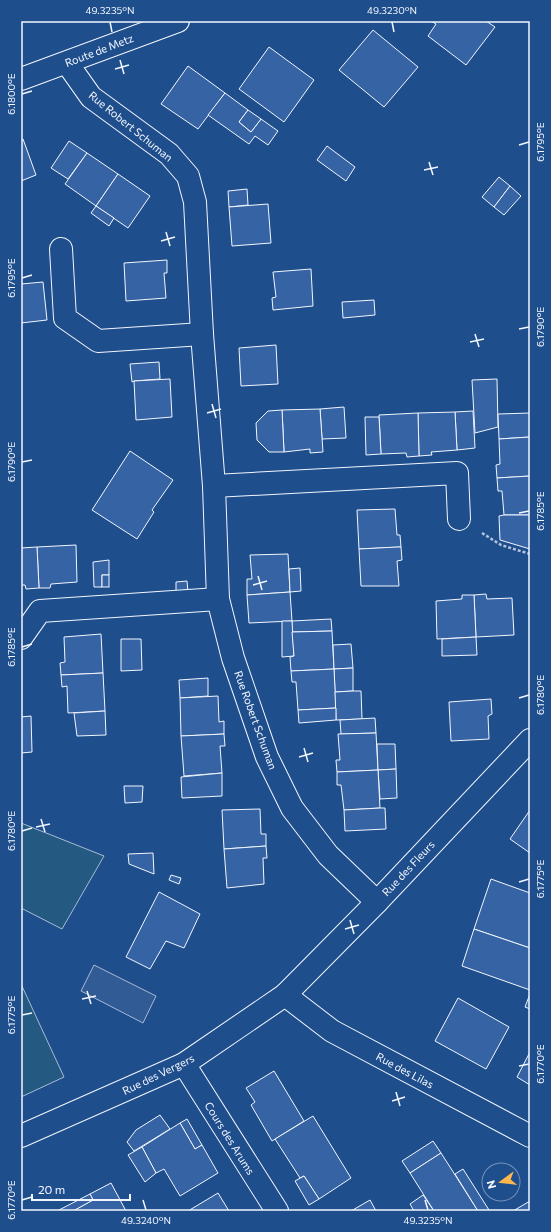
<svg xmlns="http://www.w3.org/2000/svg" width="551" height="1232" viewBox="0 0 551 1232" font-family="Commissioner,sans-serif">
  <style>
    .green { fill: #245a82; stroke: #a8bbd7 }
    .parking { fill: #305b95; stroke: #a8bbd7 }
    .building { fill: #3563a3; stroke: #f2f6ff }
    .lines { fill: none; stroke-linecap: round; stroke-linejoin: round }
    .minor-casing { stroke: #f2f6ff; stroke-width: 24 }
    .path { stroke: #b3c4dc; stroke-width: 2.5; stroke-dasharray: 3 2; stroke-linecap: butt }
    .minor { stroke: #1f4e8c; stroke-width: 22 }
    .ticks { fill: none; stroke: #f2f6ff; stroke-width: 1.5 }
    .labels { text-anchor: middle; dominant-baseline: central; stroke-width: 3; stroke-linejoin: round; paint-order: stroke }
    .street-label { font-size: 11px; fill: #f2f6ff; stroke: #1f4e8c }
    .neatline { fill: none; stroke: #f2f6ff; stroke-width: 1.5 }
    .ticks-label { font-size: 10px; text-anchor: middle; fill: #f2f6ff }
  </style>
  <rect width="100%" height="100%" fill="#1f4e8c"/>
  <g class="green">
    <polygon points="21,823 104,856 62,929 21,908"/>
    <polygon points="21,984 64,1077 21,1097"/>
  </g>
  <polygon class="parking" points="94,965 156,996 143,1023 81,991"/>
  <g class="building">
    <polygon points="431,21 486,21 495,27 466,65 428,36 436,24"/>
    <polygon points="373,30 418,67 384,107 339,70"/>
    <polygon points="269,47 314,80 284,122 239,89"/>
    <polygon points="188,66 225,93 198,129 161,104"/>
    <polygon points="225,93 248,110 239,122 251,132 261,119 278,131 268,145 255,136 249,144 208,115"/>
    <polygon points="248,110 261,119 251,132 239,122"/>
    <polygon points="23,139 36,175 21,181 21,140"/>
    <polygon points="69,141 87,153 68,179 51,168"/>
    <polygon points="327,146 355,167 346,181 317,160"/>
    <polygon points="87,153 118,174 96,206 65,184"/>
    <polygon points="118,174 150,196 128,228 96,206"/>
    <polygon points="499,177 510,186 494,207 482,197"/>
    <polygon points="510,186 521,196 504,215 494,207"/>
    <polygon points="247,189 248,205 229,207 228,191"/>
    <polygon points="268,204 271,243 232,246 229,207"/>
    <polygon points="96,206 114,218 109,226 91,213"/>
    <polygon points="167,260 167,273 164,273 166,298 126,301 124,263"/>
    <polygon points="311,269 313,306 273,310 272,298 276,297 273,272"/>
    <polygon points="43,282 47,320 21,323 21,284"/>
    <polygon points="374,300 375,315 343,318 342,302"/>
    <polygon points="276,345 278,384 241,386 239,348"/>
    <polygon points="159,362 160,379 134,381 132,382 130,364"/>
    <polygon points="170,379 172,417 136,420 134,381"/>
    <polygon points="497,379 498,427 475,433 472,380"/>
    <polygon points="344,407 346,438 322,439 320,409"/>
    <polygon points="320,409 323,452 310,453 310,449 284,452 282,410"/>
    <polygon points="282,410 284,452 269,452 257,440 256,423 268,411"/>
    <polygon points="473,411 475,448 457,450 455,412"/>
    <polygon points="455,412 457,450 431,452 432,455 419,456 418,413"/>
    <polygon points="418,413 419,456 407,457 406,453 381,454 379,415"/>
    <polygon points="530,413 530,437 499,439 498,414"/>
    <polygon points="365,417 379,417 381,454 366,455"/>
    <polygon points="530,437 530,476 497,478 496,465 500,464 499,439"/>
    <polygon points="130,451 173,480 152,510 154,512 137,539 92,510"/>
    <polygon points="530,476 530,515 504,515 502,491 498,491 497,478"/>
    <polygon points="395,509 397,535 400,535 401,547 359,549 357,510"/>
    <polygon points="504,515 530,515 530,549 500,540 499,516"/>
    <polygon points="76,545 77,582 51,584 50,588 39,588 37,547"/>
    <polygon points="37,547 39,588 26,589 25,585 21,585 21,548"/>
    <polygon points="397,547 401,547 402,560 397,561 399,586 361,586 359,549"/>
    <polygon points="288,554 290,592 247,595 247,579 252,579 250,555"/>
    <polygon points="109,560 109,575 102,575 102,587 94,587 93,562"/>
    <polygon points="300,568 301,591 290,592 289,569"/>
    <rect x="102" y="575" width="7" height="12"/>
    <polygon points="187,581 188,592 176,593 176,582"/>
    <polygon points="290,592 292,621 249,623 247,595"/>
    <polygon points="486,594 487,599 512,598 514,635 476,637 474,595"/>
    <polygon points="462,595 474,595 476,637 437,639 436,601 462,599"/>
    <polygon points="331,619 332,631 292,632 292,621"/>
    <polygon points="282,621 292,621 294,656 282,657"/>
    <polygon points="332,631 334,669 291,671 290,657 294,656 292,632"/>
    <polygon points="101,634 103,673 61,675 60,663 65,662 64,637"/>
    <polygon points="476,637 477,655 442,656 442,639"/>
    <polygon points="121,639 141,639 142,670 121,671"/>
    <polygon points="351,644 353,668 334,669 333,645"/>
    <polygon points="353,668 353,691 335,692 334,669"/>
    <polygon points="334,669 336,708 298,710 296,682 292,682 291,671"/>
    <polygon points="103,673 105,711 68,713 67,686 62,687 61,675"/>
    <polygon points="208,678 208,696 180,698 179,680"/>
    <polygon points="353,691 361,691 362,719 336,720 335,692"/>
    <polygon points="218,696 219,722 224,721 224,734 181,736 180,698"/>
    <polygon points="491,699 492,714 488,716 489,739 451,741 449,702"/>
    <polygon points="336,708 336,720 299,723 298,710"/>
    <polygon points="105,711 106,735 77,736 74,713"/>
    <polygon points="31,716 32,752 21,753 21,717"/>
    <polygon points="375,718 376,733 341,734 340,720"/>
    <polygon points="376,733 378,770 337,772 336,760 340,760 338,734"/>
    <polygon points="224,734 225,746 220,746 222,773 184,776 181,736"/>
    <polygon points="377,744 395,744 396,769 378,770"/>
    <polygon points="396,769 397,798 380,799 378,770"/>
    <polygon points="378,770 380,808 344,810 341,785 337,785 337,772"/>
    <polygon points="222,773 222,796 182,798 181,777"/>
    <polygon points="124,786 143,786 142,802 125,803"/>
    <polygon points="380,808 385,808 386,829 345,831 344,810"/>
    <polygon points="260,809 261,834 266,834 266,846 224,849 222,810"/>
    <polygon points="530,810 530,853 510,839"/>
    <polygon points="266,846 267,858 263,858 264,884 227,888 224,849"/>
    <polygon points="153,853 154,874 129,864 128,854"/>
    <polygon points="171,875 181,878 179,884 169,880"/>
    <polygon points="491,879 530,893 530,948 474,929"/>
    <polygon points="159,892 200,914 184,948 166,941 150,969 126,957"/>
    <polygon points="474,929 530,948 530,990 462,966"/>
    <polygon points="530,994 530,1009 525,1007"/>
    <polygon points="458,998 509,1027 486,1069 435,1041"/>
    <polygon points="530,1052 530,1085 517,1077"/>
    <polygon points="274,1071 304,1121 272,1141 251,1105 255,1102 246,1088"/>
    <polygon points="160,1115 170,1129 134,1151 127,1142 136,1130"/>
    <polygon points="313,1116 351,1178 319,1199 304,1176 300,1178 275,1139"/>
    <polygon points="187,1119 202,1145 195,1149 180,1123"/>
    <polygon points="180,1123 195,1149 202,1145 218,1173 180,1196 164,1169 156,1173 142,1147"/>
    <polygon points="433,1141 441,1153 410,1173 402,1161"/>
    <polygon points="142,1147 156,1173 145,1182 128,1155"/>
    <polygon points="441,1153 450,1167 478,1211 434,1211 410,1173"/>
    <polygon points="463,1169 489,1210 487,1211 478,1211 455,1174"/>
    <polygon points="304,1176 319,1199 309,1205 295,1181"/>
    <polygon points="111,1183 126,1211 73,1211 93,1200 90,1194"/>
    <polygon points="218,1193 229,1211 188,1211"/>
    <polygon points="90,1194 93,1200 73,1211 60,1211 59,1210"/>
    <polygon points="423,1195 434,1211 414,1211 410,1204"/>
    <polygon points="370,1200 376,1211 351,1211"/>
    <polygon points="530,1201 530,1211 513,1211"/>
  </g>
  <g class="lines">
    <g class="minor-casing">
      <g id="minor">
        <polyline points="67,63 91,97 169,154 188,176 195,202 202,334 214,486 218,599 233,658 267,757 292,808 328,855 377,902"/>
        <polyline points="21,79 178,21"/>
        <polyline points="61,249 65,318 98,341 202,334"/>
        <polyline points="214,486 457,473 459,519"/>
        <polyline points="21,638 40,611 218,599"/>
        <polyline points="285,995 332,1031 530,1136"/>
        <polyline points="184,1064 277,1211"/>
        <polyline points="21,1136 184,1064 285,995 377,902 530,740"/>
      </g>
    </g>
    <polyline class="path" points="482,533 501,545 530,554"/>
    <use href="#minor" class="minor"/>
  </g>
  <path class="ticks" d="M110 22 112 32M392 22 394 32M120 60 124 74M115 69 129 65M22 94 32 91M519 145 529 142M429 162 433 175M424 170 438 167M166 232 170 246M161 241 175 237M22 278 32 275M519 329 529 327M475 334 479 347M470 342 484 339M212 404 216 418M207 413 221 409M22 462 32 460M519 513 529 511M258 576 262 590M253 585 267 581M22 647 32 644M519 698 529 695M304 748 308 762M299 757 313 753M41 819 45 832M36 827 50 824M22 831 32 828M519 882 529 879M350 920 354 934M345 929 359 925M87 991 91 1004M82 999 96 996M22 1015 32 1013M519 1066 529 1064M396 1092 400 1106M392 1101 405 1097M22 1200 32 1197M143 1200 146 1210M425 1200 428 1210"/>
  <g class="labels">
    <g class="street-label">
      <text transform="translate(99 50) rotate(-21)">Route de Metz</text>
      <text transform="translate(131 126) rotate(39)">Rue Robert Schuman</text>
      <text transform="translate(256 720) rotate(70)">Rue Robert Schuman</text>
      <text transform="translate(408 868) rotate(-47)">Rue des Fleurs</text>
      <text transform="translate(405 1070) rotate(28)">Rue des Lilas</text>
      <text transform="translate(158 1074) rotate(-26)">Rue des Vergers</text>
      <text transform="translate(230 1138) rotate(58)">Cours des Arums</text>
    </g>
  </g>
  <rect width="551" height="1232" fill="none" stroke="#1f4e8c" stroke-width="44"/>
  <g transform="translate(501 1182) rotate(255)"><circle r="19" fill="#1f4e8c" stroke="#7391ba"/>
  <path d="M0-3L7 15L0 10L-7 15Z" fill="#ffb74d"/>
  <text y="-6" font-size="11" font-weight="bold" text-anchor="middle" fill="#f2f6ff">N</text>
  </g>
  <path d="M32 1194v6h98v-6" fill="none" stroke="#f2f6ff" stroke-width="2"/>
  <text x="38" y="1194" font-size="12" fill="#f2f6ff" stroke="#1f4e8c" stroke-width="3" paint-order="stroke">20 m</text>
  <rect x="22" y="22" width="507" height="1188" class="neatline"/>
  <g class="ticks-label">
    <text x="110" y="14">49.3235°N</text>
    <text x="392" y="14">49.3230°N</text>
    <text transform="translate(11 94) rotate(-90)" y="4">6.1800°E</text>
    <text transform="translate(540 142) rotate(-90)" y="4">6.1795°E</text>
    <text transform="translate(11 278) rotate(-90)" y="4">6.1795°E</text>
    <text transform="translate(540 327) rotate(-90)" y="4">6.1790°E</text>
    <text transform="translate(11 462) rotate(-90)" y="4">6.1790°E</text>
    <text transform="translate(540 511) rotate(-90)" y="4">6.1785°E</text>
    <text transform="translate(11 647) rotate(-90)" y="4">6.1785°E</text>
    <text transform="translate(540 695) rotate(-90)" y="4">6.1780°E</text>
    <text transform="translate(11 831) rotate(-90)" y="4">6.1780°E</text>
    <text transform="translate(540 879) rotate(-90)" y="4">6.1775°E</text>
    <text transform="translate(11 1015) rotate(-90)" y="4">6.1775°E</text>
    <text transform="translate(540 1064) rotate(-90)" y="4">6.1770°E</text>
    <text transform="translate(11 1200) rotate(-90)" y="4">6.1770°E</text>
    <text x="146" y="1224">49.3240°N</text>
    <text x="428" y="1224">49.3235°N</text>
  </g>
</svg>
